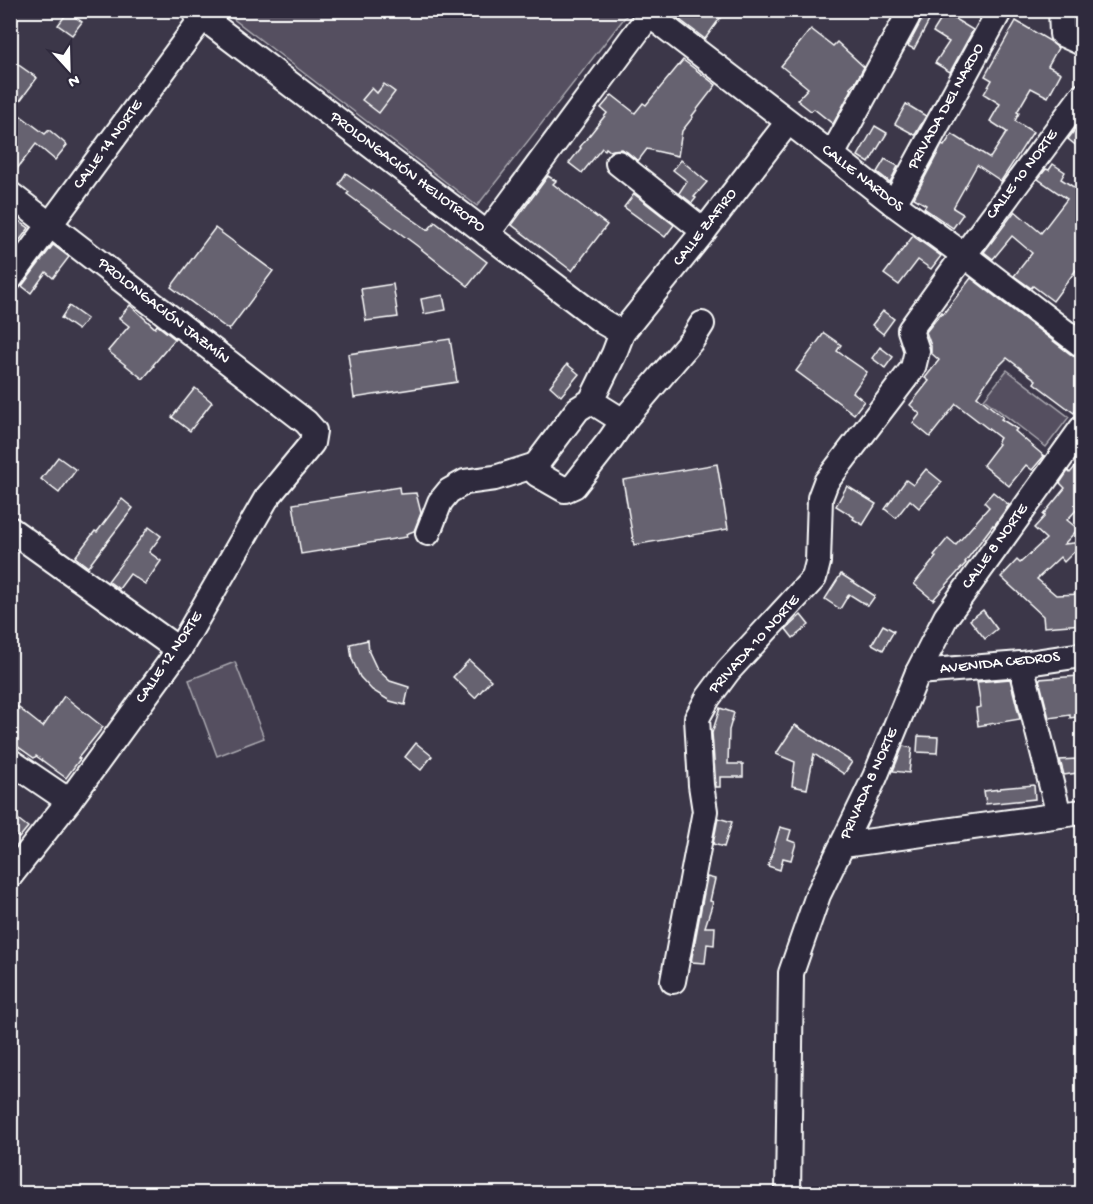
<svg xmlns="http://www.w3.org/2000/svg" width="1093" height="1204" viewBox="0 0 1093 1204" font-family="'Gochi Hand',sans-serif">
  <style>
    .pitch { fill: #555060; stroke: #aaa8b0; stroke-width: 1.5 }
    .building { fill: #666270; stroke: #fff; stroke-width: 1.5 }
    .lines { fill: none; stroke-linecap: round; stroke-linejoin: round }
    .minor-casing { stroke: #fff; stroke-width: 28 }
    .minor { stroke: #2f2a3d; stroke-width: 24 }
    .labels { text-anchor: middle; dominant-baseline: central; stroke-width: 4.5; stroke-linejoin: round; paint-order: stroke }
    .street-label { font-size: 16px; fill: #fff; stroke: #2f2a3d }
  </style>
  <rect width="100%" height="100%" fill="#3c3749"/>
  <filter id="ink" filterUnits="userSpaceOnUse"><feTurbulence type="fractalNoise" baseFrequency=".0167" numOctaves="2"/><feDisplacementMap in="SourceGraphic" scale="12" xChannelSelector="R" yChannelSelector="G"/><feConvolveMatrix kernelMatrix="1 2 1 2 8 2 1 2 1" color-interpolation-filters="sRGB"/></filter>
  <g filter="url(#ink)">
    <g class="pitch">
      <polygon points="627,10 629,12 477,206 223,11"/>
      <polygon points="1007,370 1069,417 1046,447 984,399"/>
      <polygon points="235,662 264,738 217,756 189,680"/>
    </g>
    <g class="building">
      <polygon points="667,10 726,10 705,39"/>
      <polygon points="68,12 82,22 72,35 58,25"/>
      <polygon points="945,13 973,30 950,72 935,63 949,42 933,32"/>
      <polygon points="924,16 930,19 914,49 908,46"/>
      <polygon points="1016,21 1050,41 1058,48 1048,66 1061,73 1048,97 1031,88 1017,112 1019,113 1015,121 1033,132 1001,181 977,165 953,208 963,214 953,228 924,208 926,205 914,198 942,145 944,146 952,134 990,158 1007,132 990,121 1000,104 984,94 992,80 985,76"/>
      <polygon points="811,29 833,46 837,42 864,67 855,83 850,88 852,89 833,124 814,109 811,111 797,100 808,88 781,66"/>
      <polygon points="10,59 37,78 13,110 45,134 49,130 67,145 55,160 36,144 10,178"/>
      <polygon points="683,60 716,85 692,116 693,117 682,131 678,156 647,149 638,161 627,152 621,149 613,150 610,151 606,148 605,150 602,148 582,173 569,163 581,148 580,147 607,113 601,108 612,95 635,113 643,103 646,105"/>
      <polygon points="384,84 395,92 379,113 362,100 372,88 377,93"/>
      <polygon points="906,104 926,116 915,135 895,124"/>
      <polygon points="1083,119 1083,151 1068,139"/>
      <polygon points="875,126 887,133 869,163 858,156"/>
      <polygon points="885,159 898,166 890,182 877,172"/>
      <polygon points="681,160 707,182 694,197 696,198 692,203 679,193 687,181 673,170"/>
      <polygon points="1053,164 1065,172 1061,179 1083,193 1083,263 1078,271 1076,270 1053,301 1033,286 1031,288 1014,276 1032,253 1012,236 993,259 984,252 1015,211 1041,233 1067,199 1038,179 1046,169 1049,170"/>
      <polygon points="346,173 428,230 435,222 487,262 468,286 416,245 347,194 349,192 339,184"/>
      <polygon points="548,176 556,181 553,184 607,225 572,271 512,225"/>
      <polygon points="634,194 674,225 665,237 624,207"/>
      <polygon points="10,215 29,228 10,253"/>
      <polygon points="215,228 273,271 229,330 171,287"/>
      <polygon points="913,236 941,256 931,269 918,260 899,285 884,274"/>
      <polygon points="53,245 69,257 53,278 46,272 31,293 22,286"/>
      <polygon points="971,278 1073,356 1083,359 1083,402 1074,413 1034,383 1036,380 1007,358 995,370 977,396 1003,417 1001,419 1017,429 1015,431 1044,456 1032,470 1026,465 1009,486 983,465 999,444 997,443 1000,438 956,404 930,437 913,423 920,414 910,405 929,381 925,378 939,360 931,353 931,346 926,332 942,312 943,314"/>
      <polygon points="393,284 398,317 366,321 361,289"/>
      <polygon points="443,295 446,310 424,314 421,299"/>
      <polygon points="130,305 155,328 157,325 175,339 153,365 154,366 143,379 108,351 129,326 119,318"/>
      <polygon points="69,306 87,319 78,330 61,318"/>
      <polygon points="883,311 894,319 883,334 872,325"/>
      <polygon points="824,333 841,345 837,351 867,372 853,392 864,401 854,414 796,371"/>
      <polygon points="450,339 457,382 354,398 348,354"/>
      <polygon points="880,347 893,357 885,368 872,358"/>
      <polygon points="567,364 579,374 561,396 550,386"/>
      <polygon points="195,388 212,402 190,431 172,417"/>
      <polygon points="58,457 76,470 59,493 41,479"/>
      <polygon points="1083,457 1083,503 1067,520 1078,529 1064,544 1083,542 1083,543 1064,562 1060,557 1037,579 1056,595 1083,594 1083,624 1044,627 1043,616 1001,577 1017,560 1020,563 1046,539 1034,528 1045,516 1043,515 1065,488 1060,483 1068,471 1070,473"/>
      <polygon points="717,464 728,529 634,545 623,480"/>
      <polygon points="926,469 942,482 919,508 910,500 896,518 885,509 906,480 913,485"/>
      <polygon points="847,486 876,504 863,525 853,519 854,517 836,506"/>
      <polygon points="399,487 400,494 416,493 421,513 414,531 406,534 407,537 301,554 293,504"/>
      <polygon points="993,492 1009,505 994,526 993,525 965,562 966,563 933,600 914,584 936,557 934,555 948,538 956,545 989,507 984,502"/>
      <polygon points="122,499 133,508 88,567 75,557 95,531 97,532"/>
      <polygon points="149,527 161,536 149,552 161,561 145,584 130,574 119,589 108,581"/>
      <polygon points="841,574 875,596 868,606 849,594 840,609 825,599"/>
      <polygon points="983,610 997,629 985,639 970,620"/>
      <polygon points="801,615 809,625 793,638 786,629"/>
      <polygon points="883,625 894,631 883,650 872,644"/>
      <polygon points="368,640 369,652 377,669 390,681 409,687 405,705 390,701 372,690 360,677 352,659 350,644"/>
      <polygon points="469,660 491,680 475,698 453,677"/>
      <polygon points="1079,676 1083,716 1070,718 1070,715 1049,718 1039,679"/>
      <polygon points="1010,679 1020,719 978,726 976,708 981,707 977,682"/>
      <polygon points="64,696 103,727 78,758 80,759 66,778 36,756 34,758 10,741 10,701 43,727"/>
      <polygon points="720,708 734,713 729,730 728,764 743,764 743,777 720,777 720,787 716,787 712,733"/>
      <polygon points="795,725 852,762 844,774 814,754 807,789 792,786 795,762 776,754"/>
      <polygon points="918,736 938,737 937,753 917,752"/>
      <polygon points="416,743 432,756 421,770 405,757"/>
      <polygon points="903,746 912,748 909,773 893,771"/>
      <polygon points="1076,759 1077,773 1064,775 1060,760"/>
      <polygon points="1034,785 1035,799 986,804 984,791 1000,789 1000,788"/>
      <polygon points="10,813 28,827 19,838 10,831"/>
      <polygon points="718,818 732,822 724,847 713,844"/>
      <polygon points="780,827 791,830 788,840 796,843 791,860 783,858 780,870 768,866"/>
      <polygon points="707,877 715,879 710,901 713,902 705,927 715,927 714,945 707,944 705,963 691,962"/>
    </g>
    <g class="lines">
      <g class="minor-casing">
        <g id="minor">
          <polyline points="193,10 603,322 622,333"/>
          <polyline points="643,10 832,155 894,204 964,255 1082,345"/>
          <polyline points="1061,10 1062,34 1082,43"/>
          <polyline points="832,155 911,10"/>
          <polyline points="618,163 704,231"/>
          <polyline points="10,194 306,422 314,431 312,443 266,499 179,650 69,801 10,876"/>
          <polyline points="894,204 1000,10"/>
          <polyline points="487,234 653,10"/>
          <polyline points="10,279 208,10"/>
          <polyline points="591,401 623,421 610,440 574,486 565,490 537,474 536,465 578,409 591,401 614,354 622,333 704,231 788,122"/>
          <polyline points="623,421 692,340 702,324"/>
          <polyline points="10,529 179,650"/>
          <polyline points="428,533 440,502 449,491 465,482 495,478 536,465"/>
          <polyline points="1021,664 1059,815"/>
          <polyline points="918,672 1021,664 1082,655"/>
          <polyline points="10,761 69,801"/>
          <polyline points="843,845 1082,812"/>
          <polyline points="673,981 705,811 701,785 697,718 708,698 728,671 814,578 818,562 820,498 826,482 913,368 917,351 910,330 964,255 1082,96"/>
          <polyline points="788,1194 791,973 818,895 875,777 918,672 946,617 1082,428"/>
        </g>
      </g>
      <use href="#minor" class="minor"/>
    </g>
  </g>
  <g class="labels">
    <g class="street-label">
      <text transform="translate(947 107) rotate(-61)">PRIVADA DEL NARDO</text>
      <text transform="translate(109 145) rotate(-54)">CALLE 14 NORTE</text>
      <text transform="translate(407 173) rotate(37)">PROLONGACIÓN HELIOTROPO</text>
      <text transform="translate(1023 175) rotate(-53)">CALLE 10 NORTE</text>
      <text transform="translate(862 179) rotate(38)">CALLE NARDOS</text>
      <text transform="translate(706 228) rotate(-52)">CALLE ZAFIRO</text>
      <text transform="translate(163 312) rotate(38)">PROLONGACIÓN JAZMÍN</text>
      <text transform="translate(996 547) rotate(-54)">CALLE 8 NORTE</text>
      <text transform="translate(755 645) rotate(-48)">PRIVADA 10 NORTE</text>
      <text transform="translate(170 658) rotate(-56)">CALLE 12 NORTE</text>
      <text transform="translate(1000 664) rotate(-6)">AVENIDA CEDROS</text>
      <text transform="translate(870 784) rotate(-66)">PRIVADA 8 NORTE</text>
    </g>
  </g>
  <rect width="1093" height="1204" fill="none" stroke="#2f2a3d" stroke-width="36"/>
  <rect x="18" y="18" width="1057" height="1168" fill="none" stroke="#fff" stroke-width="2" filter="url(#ink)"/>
  <g transform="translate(69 69) rotate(158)" stroke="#2f2a3d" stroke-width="4.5" paint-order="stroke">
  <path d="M0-4.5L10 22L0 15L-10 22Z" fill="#ffffff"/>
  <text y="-9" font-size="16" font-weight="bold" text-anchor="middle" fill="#ffffff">N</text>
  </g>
</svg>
